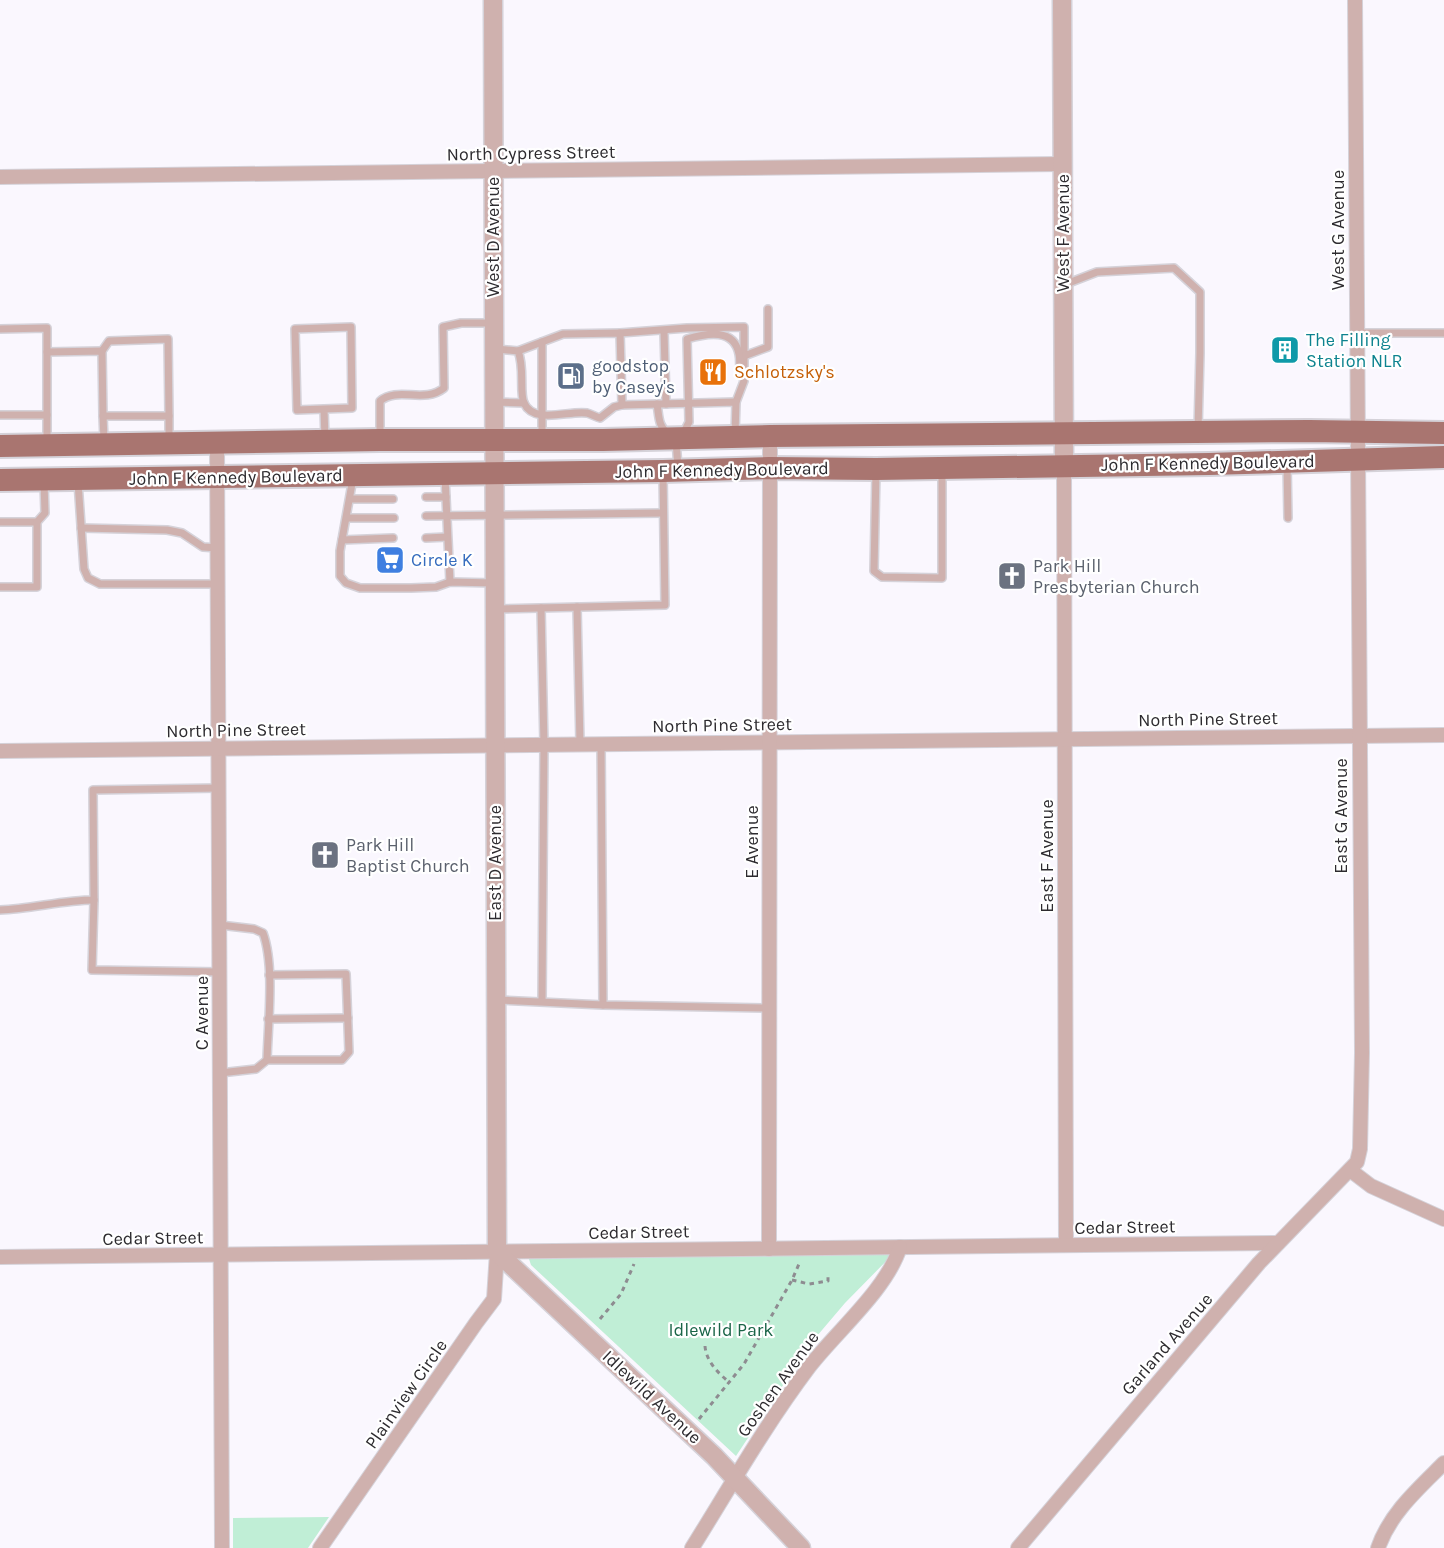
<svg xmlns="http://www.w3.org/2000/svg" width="1444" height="1548" viewBox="0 0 1444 1548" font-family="Karla,sans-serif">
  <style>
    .green { fill: #c0eed6 }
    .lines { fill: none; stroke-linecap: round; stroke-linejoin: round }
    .service-casing { stroke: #d5d2d9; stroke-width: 10 }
    .minor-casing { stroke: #d5d2d9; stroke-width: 16 }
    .tertiary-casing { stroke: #d5d2d9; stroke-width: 21 }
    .primary-casing { stroke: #d5d2d9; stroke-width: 26 }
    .path { stroke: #8e8c91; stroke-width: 3; stroke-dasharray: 4.5 4.5; stroke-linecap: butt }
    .service { stroke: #cfb1ae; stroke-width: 7 }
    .minor { stroke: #cfb1ae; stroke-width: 14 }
    .tertiary { stroke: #cfb1ae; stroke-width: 18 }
    .primary { stroke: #a97570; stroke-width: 22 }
    .labels { text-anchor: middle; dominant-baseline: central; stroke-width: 4.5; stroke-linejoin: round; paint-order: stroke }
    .street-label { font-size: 18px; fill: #2d2b2f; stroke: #fff }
    .culture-label { font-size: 18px; fill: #0d838f; stroke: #fff; text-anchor: start }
    .service-label { font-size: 18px; fill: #4e5e75; stroke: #fff; text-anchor: start }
    .food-label { font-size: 18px; fill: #c56008; stroke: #fff; text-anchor: start }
    .shop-label { font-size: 18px; fill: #366cbe; stroke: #fff; text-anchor: start }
    .worship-label { font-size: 18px; fill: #5b616d; stroke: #fff; text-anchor: start }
    .park-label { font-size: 18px; fill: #1a6548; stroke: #fff }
  </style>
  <rect width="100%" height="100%" fill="#faf7fe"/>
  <g class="green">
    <polygon points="900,1247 845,1303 811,1343 736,1456 531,1265 529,1259 537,1251"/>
    <polygon points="329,1517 308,1548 233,1548 233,1518"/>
  </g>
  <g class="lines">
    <g class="service-casing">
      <g id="service">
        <polyline points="1066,284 1097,272 1174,268 1200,292 1200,353 1198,430"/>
        <polyline points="0,329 47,328 47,442"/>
        <polyline points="664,331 666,404"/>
        <polyline points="620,333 687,328 744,327 744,381 736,402"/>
        <polyline points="1357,333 1444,333"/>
        <path d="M496 349 518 351C525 368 519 392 524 403 534 425 569 410 587 413 591 414 596 417 600 418L614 407 622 405 736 402 735 435"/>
        <polyline points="102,351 109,341 168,339 169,416"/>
        <polyline points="518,351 563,334 620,333 622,405"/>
        <polyline points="47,352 102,351 103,416 169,416 169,439"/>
        <polyline points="744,356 768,347 768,309"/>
        <polyline points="496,402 524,403"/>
        <path d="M657 404C659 415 658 427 668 433"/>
        <polyline points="324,409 297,410 295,329 351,327 352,408 324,409 325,439"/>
        <polyline points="0,415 47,415"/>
        <polyline points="103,416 104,440"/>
        <path d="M683 434 689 422 687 339C707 333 734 328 739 354 741 362 738 370 742 377"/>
        <path d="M380 437V401C398 386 424 404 444 388L443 327 461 323H493"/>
        <polyline points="542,438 542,342"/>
        <polyline points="676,440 678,468"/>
        <polyline points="1287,464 1288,518"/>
        <polyline points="876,471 874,571 882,577 942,578 942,470"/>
        <polyline points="445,477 450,582"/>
        <polyline points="353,478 340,551 340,576 346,583 360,588 411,588 436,587 450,582 494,583"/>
        <polyline points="78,482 84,569 88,578 100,584 218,584"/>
        <polyline points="426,497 446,497"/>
        <polyline points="350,499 393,499"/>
        <polyline points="426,516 663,513"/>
        <polyline points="347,518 394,518"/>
        <polyline points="0,522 37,522 45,513 44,482"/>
        <polyline points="81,528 167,530 182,533 203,547 218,548"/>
        <polyline points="426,538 447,537"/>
        <polyline points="342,540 393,538"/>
        <polyline points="0,587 37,587 37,522"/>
        <polyline points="577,607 580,744"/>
        <polyline points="541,608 544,745 542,1001"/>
        <polyline points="495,609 665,605 663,474"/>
        <polyline points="601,744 603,1005"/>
        <polyline points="94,900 92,970 220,972"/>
        <path d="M0 910C32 909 62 900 94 900L93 790 219 788"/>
        <path d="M220 925 254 929 263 933C275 966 268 1024 267 1060L256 1069 220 1073"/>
        <polyline points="498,1000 603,1005 770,1008"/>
        <polyline points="268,1019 348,1018"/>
        <polyline points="267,1060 342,1060 349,1052 346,974 269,975"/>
      </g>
    </g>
    <g class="minor-casing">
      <g id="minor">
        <polyline points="0,177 1063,164"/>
        <polyline points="217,442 222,1548"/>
        <polyline points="1064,466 1066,1245"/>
        <polyline points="0,751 1444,735"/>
        <polyline points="1350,1170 1371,1186 1444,1219"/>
        <polyline points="769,1249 770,436"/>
        <polyline points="0,1257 1278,1243"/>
        <polyline points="320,1548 476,1323 494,1299 497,1252"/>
        <path d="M692 1548C730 1487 766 1424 809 1367 837 1331 887 1289 900 1247"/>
        <polyline points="1018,1548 1259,1263 1357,1162 1360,1149 1362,1053 1355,0"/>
        <path d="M1378 1548C1390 1513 1419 1488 1444 1463"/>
      </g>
    </g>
    <g class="tertiary-casing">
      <g id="tertiary">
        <polyline points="493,0 497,1252 714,1456 801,1548"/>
        <polyline points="1062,0 1064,466"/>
      </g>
    </g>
    <g class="primary-casing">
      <g id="primary">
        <polyline points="0,446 380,440 603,440 770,436 1309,431 1444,433"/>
        <polyline points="0,480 663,471 769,468 876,469 1209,464 1444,457"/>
      </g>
    </g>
    <g class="path">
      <polyline points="792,1280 809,1284 828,1281 828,1273"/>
      <polyline points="600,1319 621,1294 634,1264"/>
      <path d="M705 1346C706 1361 718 1373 729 1382"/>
      <polyline points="699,1419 744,1364 792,1280 799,1264"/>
    </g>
    <use href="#service" class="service"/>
    <use href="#minor" class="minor"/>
    <use href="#tertiary" class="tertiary"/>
    <use href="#primary" class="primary"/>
  </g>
  <defs>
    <g id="building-square" transform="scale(1.5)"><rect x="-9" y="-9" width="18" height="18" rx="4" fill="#0f9aa8" stroke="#fff"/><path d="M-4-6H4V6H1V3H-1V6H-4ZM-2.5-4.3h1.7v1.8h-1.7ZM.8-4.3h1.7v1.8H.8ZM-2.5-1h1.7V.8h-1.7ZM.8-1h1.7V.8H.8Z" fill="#fff"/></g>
    <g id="restaurant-square" transform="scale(1.5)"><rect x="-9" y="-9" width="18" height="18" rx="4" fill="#e8710a" stroke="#fff"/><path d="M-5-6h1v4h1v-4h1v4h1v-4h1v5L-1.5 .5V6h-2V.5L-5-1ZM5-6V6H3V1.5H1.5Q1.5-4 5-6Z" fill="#fff"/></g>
    <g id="fuel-square" transform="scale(1.5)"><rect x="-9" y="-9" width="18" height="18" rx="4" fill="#5c6f8a" stroke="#fff"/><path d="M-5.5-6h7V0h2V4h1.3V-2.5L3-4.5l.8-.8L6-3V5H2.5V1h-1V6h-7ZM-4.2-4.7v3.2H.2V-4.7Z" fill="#fff"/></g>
    <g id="supermarket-square" transform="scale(1.5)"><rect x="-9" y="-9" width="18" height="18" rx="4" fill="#3f7fe0" stroke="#fff"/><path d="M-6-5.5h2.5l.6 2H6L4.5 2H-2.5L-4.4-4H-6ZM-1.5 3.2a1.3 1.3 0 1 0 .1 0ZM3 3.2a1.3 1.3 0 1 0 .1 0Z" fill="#fff"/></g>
    <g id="church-square" transform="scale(1.5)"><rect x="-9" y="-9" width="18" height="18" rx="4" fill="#6b7280" stroke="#fff"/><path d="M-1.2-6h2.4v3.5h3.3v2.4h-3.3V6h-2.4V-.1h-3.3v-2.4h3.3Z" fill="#fff"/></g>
  </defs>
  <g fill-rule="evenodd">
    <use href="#building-square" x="1285" y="350"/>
    <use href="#restaurant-square" x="713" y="372"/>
    <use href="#fuel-square" x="571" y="376"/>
    <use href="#supermarket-square" x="390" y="560"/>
    <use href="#church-square" x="1012" y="576"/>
    <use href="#church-square" x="325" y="855"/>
  </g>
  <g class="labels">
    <g class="street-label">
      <text transform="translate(531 153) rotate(-1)">North Cypress Street</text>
      <text transform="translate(1338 230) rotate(-90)">West G Avenue</text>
      <text transform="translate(1063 233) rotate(-90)">West F Avenue</text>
      <text transform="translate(493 237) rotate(-90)">West D Avenue</text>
      <text transform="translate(1208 463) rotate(-1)">John F Kennedy Boulevard</text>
      <text transform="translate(722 470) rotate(-1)">John F Kennedy Boulevard</text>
      <text transform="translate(236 477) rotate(-1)">John F Kennedy Boulevard</text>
      <text transform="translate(1208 719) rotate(-1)">North Pine Street</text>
      <text transform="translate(722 725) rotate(-1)">North Pine Street</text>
      <text transform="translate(236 730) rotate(-1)">North Pine Street</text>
      <text transform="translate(1341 816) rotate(-90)">East G Avenue</text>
      <text transform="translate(752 842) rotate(-90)">E Avenue</text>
      <text transform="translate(1047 856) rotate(-90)">East F Avenue</text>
      <text transform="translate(495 863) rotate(-90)">East D Avenue</text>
      <text transform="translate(202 1013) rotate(-90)">C Avenue</text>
      <text transform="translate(1125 1227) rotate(-1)">Cedar Street</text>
      <text transform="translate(639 1232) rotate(-1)">Cedar Street</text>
      <text transform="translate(153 1238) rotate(-1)">Cedar Street</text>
      <text transform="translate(1167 1344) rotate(-49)">Garland Avenue</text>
      <text transform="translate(778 1384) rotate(-54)">Goshen Avenue</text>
      <text transform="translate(406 1394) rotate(-55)">Plainview Circle</text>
      <text transform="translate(652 1397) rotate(43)">Idlewild Avenue</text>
    </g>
    <g class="culture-label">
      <text x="1306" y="340">The Filling<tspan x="1306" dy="21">Station NLR</tspan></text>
    </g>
    <g class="service-label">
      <text x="592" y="366">goodstop<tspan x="592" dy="21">by Casey's</tspan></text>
    </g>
    <g class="food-label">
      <text x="734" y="372">Schlotzsky's</text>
    </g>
    <g class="shop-label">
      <text x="411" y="560">Circle K</text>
    </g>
    <g class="worship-label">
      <text x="1033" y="566">Park Hill<tspan x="1033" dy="21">Presbyterian Church</tspan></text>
      <text x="346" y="845">Park Hill<tspan x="346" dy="21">Baptist Church</tspan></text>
    </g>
    <g class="park-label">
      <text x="721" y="1330">Idlewild Park</text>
    </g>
  </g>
</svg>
